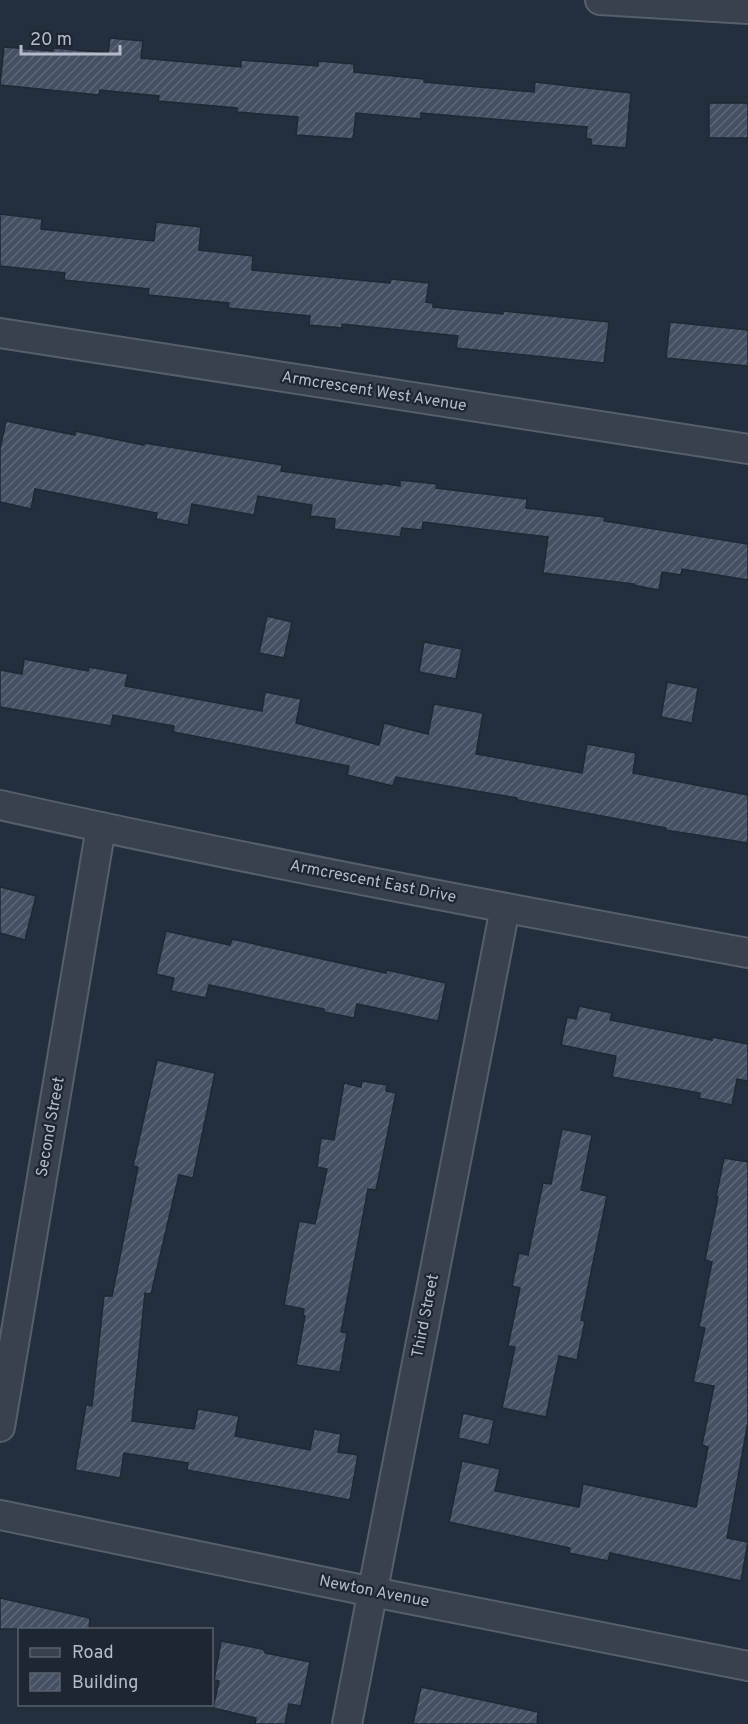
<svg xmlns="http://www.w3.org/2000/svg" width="748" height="1724" viewBox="0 0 748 1724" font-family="Overpass,sans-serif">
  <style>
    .building { fill: url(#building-hatch); stroke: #1f2835; stroke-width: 1.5 }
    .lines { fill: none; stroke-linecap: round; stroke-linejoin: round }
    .street-casing { stroke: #565f6c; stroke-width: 32 }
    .street { stroke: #38414e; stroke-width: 28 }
    .labels { text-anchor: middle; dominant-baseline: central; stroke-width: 4.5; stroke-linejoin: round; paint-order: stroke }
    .street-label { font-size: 16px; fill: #b4bcc9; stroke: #1d2633 }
  </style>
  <defs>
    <pattern id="building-hatch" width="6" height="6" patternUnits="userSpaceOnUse" patternTransform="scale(1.5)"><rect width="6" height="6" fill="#455162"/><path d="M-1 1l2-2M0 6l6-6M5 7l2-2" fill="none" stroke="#5d6877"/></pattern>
  </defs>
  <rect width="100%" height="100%" fill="#242f3e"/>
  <g class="building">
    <polygon points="110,38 143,41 141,58 241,67 241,60 318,66 318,61 354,64 354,72 424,79 424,82 534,92 535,82 631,93 626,148 591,145 591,139 586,139 587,127 421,113 421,119 356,113 353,139 296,135 298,117 237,112 237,108 158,101 159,96 100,90 99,95 0,85 4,47 53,51 53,48 108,53"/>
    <rect x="709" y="103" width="39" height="35"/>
    <polygon points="0,214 42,219 41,229 154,241 156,222 201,227 199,250 253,256 252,270 390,283 391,279 429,283 426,302 433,303 433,307 503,314 503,311 609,322 604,363 456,348 458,336 342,324 342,328 309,325 310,316 228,308 229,303 148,295 149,289 64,280 65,273 0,266"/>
    <polygon points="670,322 748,330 748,366 666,358"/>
    <polygon points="6,421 75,435 75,431 144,445 144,443 282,465 281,471 382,485 382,483 400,486 400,480 437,484 436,488 527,499 526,508 605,517 604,521 748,544 748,580 682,569 681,575 662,572 659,590 633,585 634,584 543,573 548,537 423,522 422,530 402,528 400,537 334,529 335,519 310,516 312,505 258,496 254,515 192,504 188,525 156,519 157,513 35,489 31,509 0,502 0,449"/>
    <polygon points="267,616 292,622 284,658 259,653"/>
    <polygon points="424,642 462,649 456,679 419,672"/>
    <polygon points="24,659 88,671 89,667 128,674 125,686 262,711 265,692 301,699 296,723 379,745 384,723 428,734 434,704 483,713 476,754 582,773 587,744 636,753 633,773 748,795 748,843 665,830 666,828 517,800 517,798 396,777 393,786 347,775 349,766 173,732 174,726 113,715 111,726 0,707 0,670 22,674"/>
    <polygon points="667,682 698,688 692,723 661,717"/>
    <polygon points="0,887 36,896 25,940 0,933"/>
    <polygon points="166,931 230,945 232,939 386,973 387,970 446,983 438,1021 357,1004 354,1018 324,1012 324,1009 209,985 206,998 171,991 174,978 156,974"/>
    <polygon points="579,1006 612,1013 610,1020 712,1040 712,1037 748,1044 748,1081 737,1079 732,1105 699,1098 700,1093 612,1077 616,1056 561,1045 567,1017 576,1019"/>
    <polygon points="157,1060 215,1073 193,1178 179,1175 151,1294 145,1293 132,1421 194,1429 198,1409 239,1416 235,1436 310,1450 314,1429 341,1434 338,1452 358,1455 350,1500 187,1470 188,1463 124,1453 120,1478 75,1470 86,1405 92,1406 104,1296 112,1296 138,1167 133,1166"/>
    <polygon points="362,1081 387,1085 386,1091 396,1093 376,1190 368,1189 341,1332 347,1333 340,1372 296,1365 305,1316 303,1315 304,1309 284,1305 299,1221 315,1224 327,1169 317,1167 321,1138 334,1140 344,1083 361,1087"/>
    <polygon points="562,1129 592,1135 581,1190 607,1196 581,1320 585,1321 577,1360 559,1356 546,1417 502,1408 515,1347 508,1346 520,1288 512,1286 519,1253 528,1255 543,1183 551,1184"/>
    <polygon points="724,1158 748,1162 748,1422 727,1538 748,1542 741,1581 610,1553 608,1561 569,1553 570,1548 449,1522 462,1461 500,1469 495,1491 579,1507 583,1484 696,1507 708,1447 702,1445 714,1386 693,1382 705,1328 699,1327 712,1262 705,1260 718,1197 716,1197"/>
    <polygon points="463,1413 494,1420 489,1445 458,1438"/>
    <polygon points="0,1598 90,1618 89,1629 0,1629"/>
    <polygon points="221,1641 262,1649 265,1651 265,1653 310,1662 301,1706 289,1704 285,1724 255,1724 256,1718 213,1708 219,1681 214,1680"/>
    <polygon points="421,1687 538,1712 537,1724 413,1724"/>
  </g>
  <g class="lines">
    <g class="street-casing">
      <g id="street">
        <polyline points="600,0 748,9"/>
        <polyline points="0,333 748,449"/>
        <path d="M0 805C248 860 498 907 748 953"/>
        <polyline points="0,1427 101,827"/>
        <polyline points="0,1515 373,1592 748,1666"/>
        <polyline points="347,1724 505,908"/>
      </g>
    </g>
    <use href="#street" class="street"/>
  </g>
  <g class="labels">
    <g class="street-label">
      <text transform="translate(374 392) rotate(9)">Armcrescent West Avenue</text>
      <text transform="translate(373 882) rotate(11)">Armcrescent East Drive</text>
      <text transform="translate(51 1127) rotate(-80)">Second Street</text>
      <text transform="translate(426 1316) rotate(-79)">Third Street</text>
      <text transform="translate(374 1592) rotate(11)">Newton Avenue</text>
    </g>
  </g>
  <rect x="18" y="1628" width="195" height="78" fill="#1d2633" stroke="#59626f" stroke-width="1.5"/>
  <rect x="30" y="1648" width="30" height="9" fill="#38414e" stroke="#59626f" stroke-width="1.5"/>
  <text x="72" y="1658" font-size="18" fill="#b4bcc9">Road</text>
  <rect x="30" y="1673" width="30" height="18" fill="url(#building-hatch)" stroke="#59626f" stroke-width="1.5"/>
  <text x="72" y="1688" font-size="18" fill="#b4bcc9">Building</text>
  <path d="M21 45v9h99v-9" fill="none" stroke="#b4bcc9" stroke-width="3"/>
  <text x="30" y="45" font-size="18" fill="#b4bcc9" stroke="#1d2633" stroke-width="4.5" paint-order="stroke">20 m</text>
</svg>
